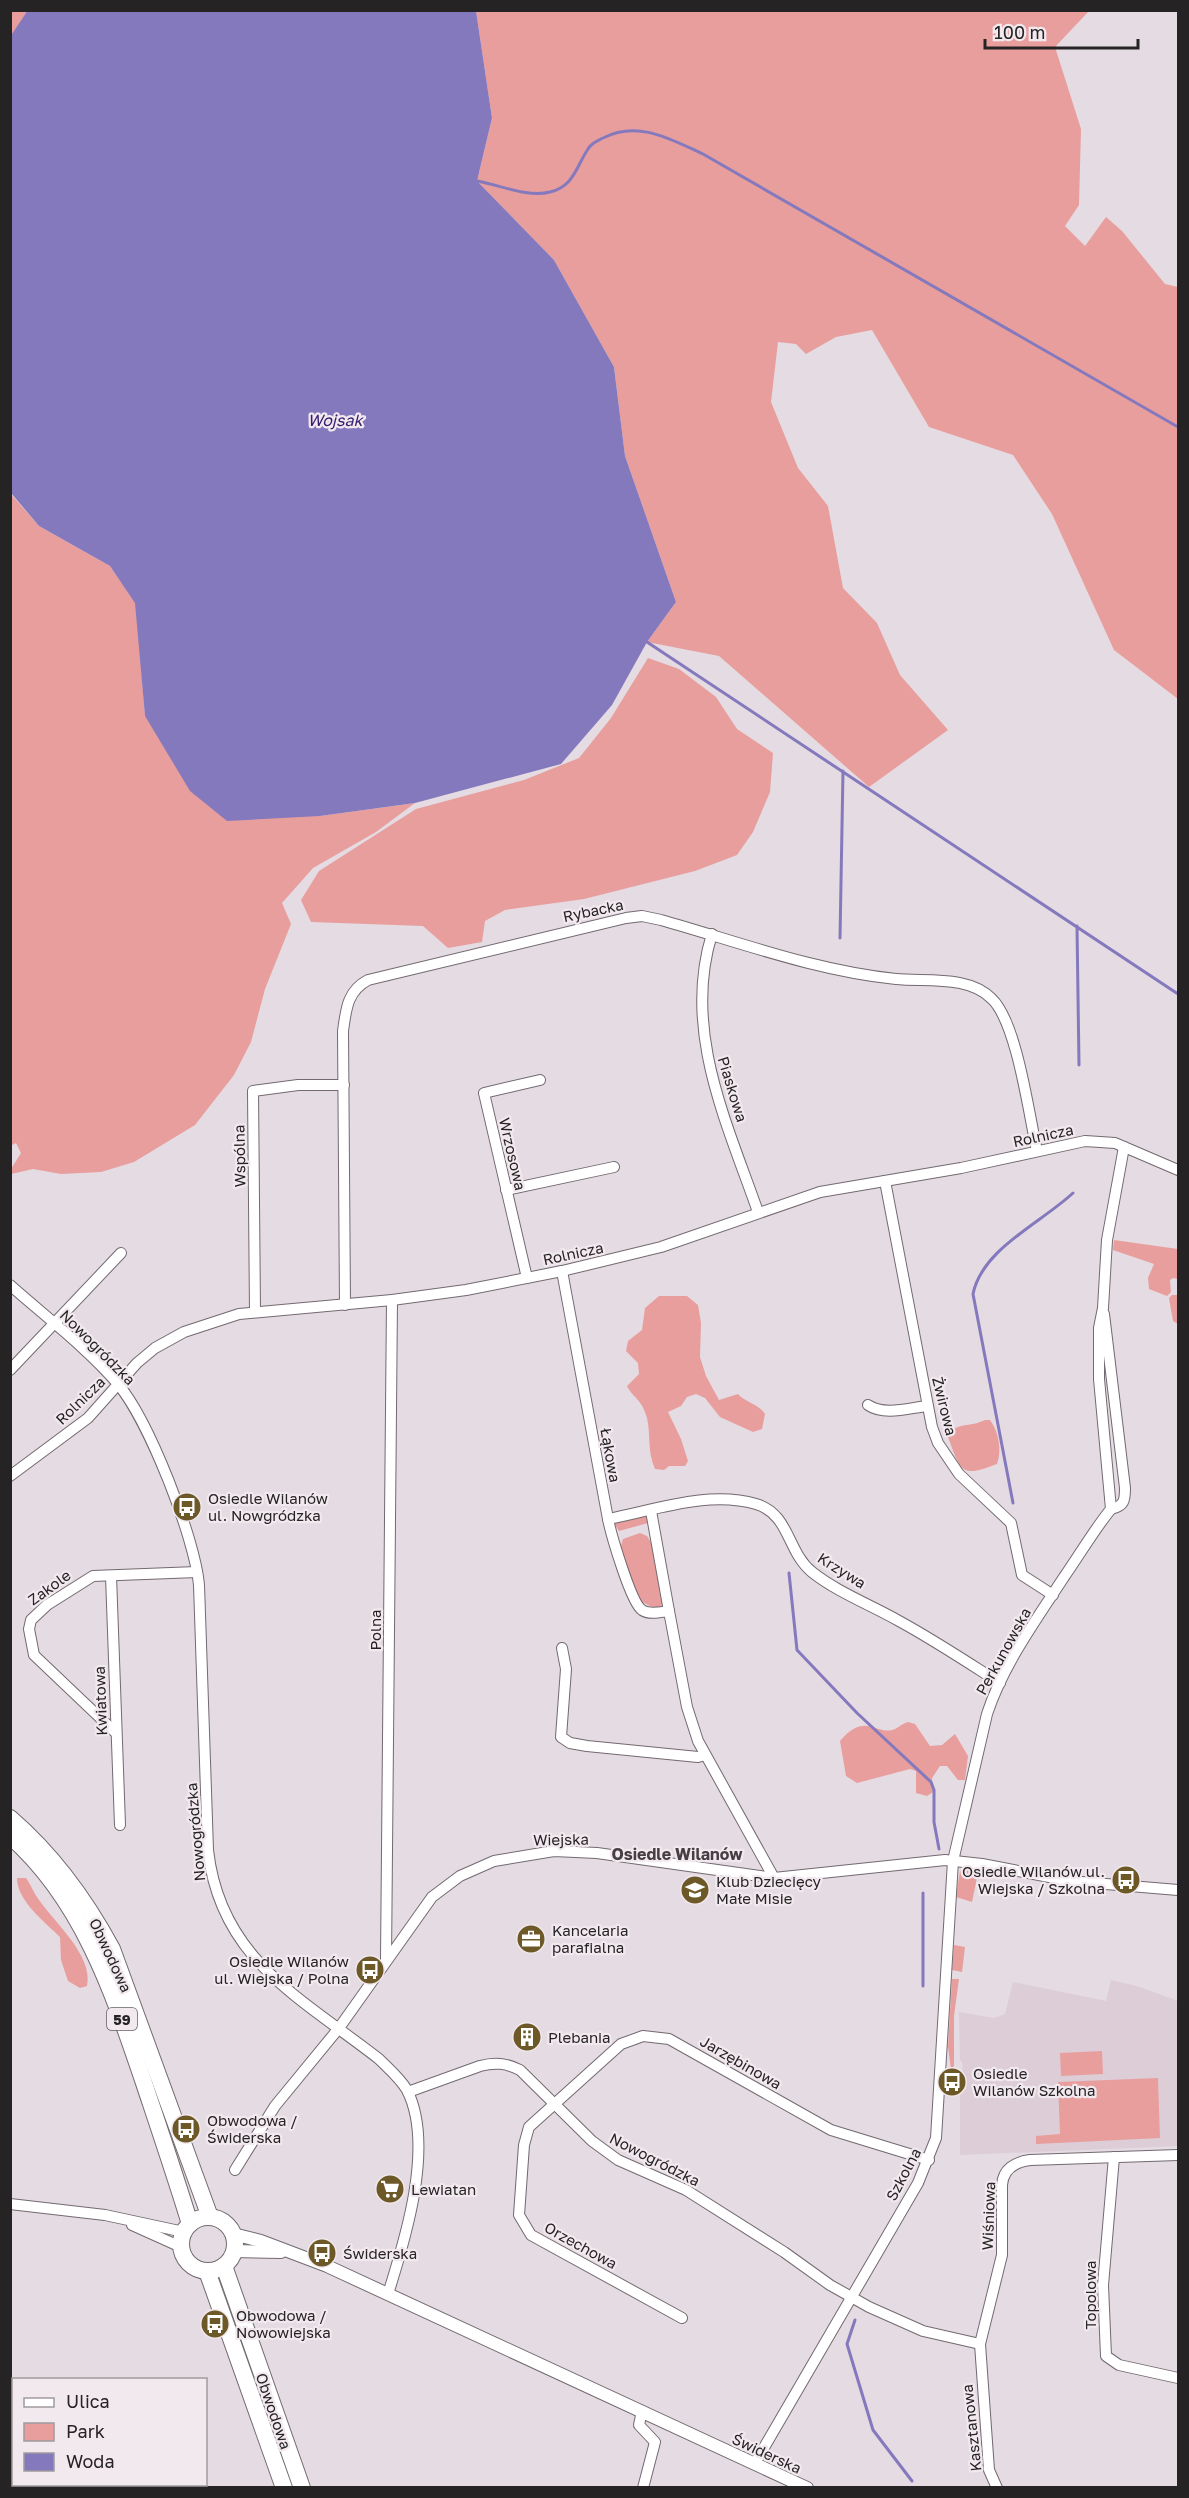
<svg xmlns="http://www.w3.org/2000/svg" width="1189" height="2498" viewBox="0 0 1189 2498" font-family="'Golos Text',sans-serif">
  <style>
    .built { fill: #dccdd7 }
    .green { fill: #e89e9d }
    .water { fill: #8579be }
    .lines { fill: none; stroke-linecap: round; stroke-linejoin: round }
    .stream { stroke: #8579be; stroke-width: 3 }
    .minor-casing { stroke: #726a70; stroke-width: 12 }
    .tertiary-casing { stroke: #726a70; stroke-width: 14 }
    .primary-casing { stroke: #726a70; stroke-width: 18 }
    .minor { stroke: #fff; stroke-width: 10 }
    .tertiary { stroke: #fff; stroke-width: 12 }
    .primary { stroke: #fff; stroke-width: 16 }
    .labels { text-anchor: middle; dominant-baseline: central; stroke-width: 4.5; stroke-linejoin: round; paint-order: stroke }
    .shield { fill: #f2e9ef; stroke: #635e62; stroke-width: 1.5 }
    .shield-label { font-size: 14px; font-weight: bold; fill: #262325 }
    .street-label { font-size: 15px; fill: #262325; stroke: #f2e9ef }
    .poi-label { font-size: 15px; fill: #262325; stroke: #f2e9ef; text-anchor: start }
    .water-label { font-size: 16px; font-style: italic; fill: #361d6f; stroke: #f2e9ef }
    .neighbourhood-label { font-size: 16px; font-weight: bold; fill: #453e43; stroke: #f2e9ef }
  </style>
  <rect width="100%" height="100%" fill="#e5dbe2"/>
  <polygon class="built" points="1111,1980 1137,1986 1178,2001 1178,2146 960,2155 960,2076 963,2073 962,2062 960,2060 959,2012 994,2018 1005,2014 1013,1982 1106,2001"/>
  <g class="green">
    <polygon points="11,10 28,11 11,37 10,11"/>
    <polygon points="476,11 1089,11 1055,47 1081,129 1079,205 1065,226 1085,246 1106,217 1122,231 1165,284 1178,287 1178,699 1114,650 1052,514 1013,455 929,427 872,330 836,337 806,354 796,344 778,342 771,402 798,468 828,506 843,588 877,623 900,675 948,730 869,787 719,656 647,642 676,602 625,456 614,367 554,260 477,181 492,118"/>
    <polygon points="10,493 39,526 110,566 136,603 145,716 320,816 415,803 376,832 313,868 282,903 291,924 265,989 251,1042 234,1075 195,1125 134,1162 101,1172 61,1174 33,1169 11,1174 11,1169 21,1153 16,1143 10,1146"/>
    <polygon points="648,658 679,669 716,697 737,729 773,753 770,792 753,832 737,855 695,871 584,899 505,910 485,921 482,942 448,948 423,926 311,922 301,900 319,871 416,809 524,780 579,758 611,718"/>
    <polygon points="1114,1240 1178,1249 1178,1279 1173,1278 1170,1280 1171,1292 1167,1296 1149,1289 1148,1278 1154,1264 1113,1250"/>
    <polygon points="1172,1295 1178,1295 1178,1324 1173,1321 1169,1298"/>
    <path d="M659 1296H687L698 1305 701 1323 700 1357 706 1376 719 1400 738 1394C746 1403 759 1404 765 1414L762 1429 753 1432 720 1417 705 1398 696 1394 687 1397 681 1406 668 1412 681 1439 688 1461 685 1466H669L664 1470 655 1469C647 1451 651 1435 647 1418 642 1399 633 1398 627 1386L639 1374 638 1363 626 1351 628 1341 642 1330 645 1308Z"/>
    <path d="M985 1420H990C999 1432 1002 1451 997 1464 961 1478 961 1472 948 1437 955 1421 970 1428 985 1420Z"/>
    <polygon points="645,1516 650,1522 648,1523 619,1531 613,1522"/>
    <polygon points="640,1533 647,1536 652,1544 664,1603 660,1607 652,1607 638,1600 620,1549 623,1539"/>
    <path d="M908 1722 915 1724 930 1746 942 1745 955 1734 968 1756 965 1780H958L947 1766H940L932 1778 933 1792 927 1796 916 1793V1771L910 1769 857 1783 846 1776 840 1741C866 1710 876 1737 895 1729 899 1727 902 1724 908 1722Z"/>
    <polygon points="969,1866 979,1868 972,1902 956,1897 960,1871"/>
    <path d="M17 1878H26C30 1883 32 1889 35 1894 50 1919 94 1954 87 1986L80 1988 68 1981 61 1960 60 1937C45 1922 17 1901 17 1878Z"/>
    <polygon points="954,1945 965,1947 962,1972 952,1970"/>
    <polygon points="952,1979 959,1979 954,2016 954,2066 951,2069 948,2047"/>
    <polygon points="1102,2051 1103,2074 1061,2076 1060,2053"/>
    <polygon points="1158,2078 1160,2138 1036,2144 1036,2136 1060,2134 1058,2082"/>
  </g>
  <polygon class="water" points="28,10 476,11 492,118 477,181 554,260 614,367 625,456 676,602 647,642 612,705 561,764 415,803 320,816 227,821 190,791 145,716 135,603 110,566 39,526 11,493 10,37"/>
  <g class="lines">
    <g class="stream">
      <path d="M477 181C500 185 528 198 550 192 574 186 576 167 588 149 591 143 597 141 603 138 638 120 670 139 703 154L1178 427"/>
      <polyline points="647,642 1178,994"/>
      <polyline points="1077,926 1079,1065"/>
      <polyline points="840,938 843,771"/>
      <path d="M1013 1503 973 1294C982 1249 1041 1223 1073 1193"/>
      <polyline points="789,1573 797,1650 857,1713 931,1782 934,1790 934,1822 939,1849"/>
      <polyline points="923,1986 923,1893"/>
      <polyline points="855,2320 847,2344 873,2430 912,2481"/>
    </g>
    <g class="minor-casing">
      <g id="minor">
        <path d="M712 934C682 1030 727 1123 758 1212"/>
        <polyline points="885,1181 932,1427 938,1443 959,1474 1011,1523 1022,1575 1053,1595"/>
        <polyline points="506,1190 614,1167"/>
        <path d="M562 1271 608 1519C611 1534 631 1603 642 1610 649 1615 661 1612 669 1611L687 1707 698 1741 774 1878"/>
        <polyline points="527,1278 484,1093 540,1080"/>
        <path d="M10 1285C46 1317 87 1348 118 1384 149 1421 195 1538 199 1585L208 1850C220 1959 301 1998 379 2059 389 2069 400 2078 407 2090 435 2145 405 2240 388 2294"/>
        <path d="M345 1305 343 1031C346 1010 347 991 368 980L626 918 642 916 661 920C739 942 816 971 896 979 926 982 969 975 992 999 1017 1023 1029 1115 1037 1151"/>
        <polyline points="255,1312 253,1091 298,1085 344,1085"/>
        <path d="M1104 1314 1125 1488C1125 1501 1124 1506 1111 1509"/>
        <polyline points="10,1370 121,1253"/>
        <path d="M868 1405C884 1416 909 1408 927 1406"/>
        <polyline points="10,1476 88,1418 137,1363 155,1348 184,1332 239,1314 392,1300 466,1290 562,1271 661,1247 820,1192 961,1168 1085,1141 1115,1143 1178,1170"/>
        <polyline points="651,1511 669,1611"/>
        <path d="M608 1519C655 1510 709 1490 756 1504 790 1514 787 1552 812 1572 837 1592 871 1605 899 1621 934 1640 967 1662 1000 1683"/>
        <polyline points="111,1576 120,1825"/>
        <polyline points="562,1648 566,1669 561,1737 570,1743 587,1746 698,1757 705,1755"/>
        <polyline points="116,1733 34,1655 29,1629 31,1620 47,1605 93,1576 197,1572"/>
        <polyline points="386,1960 392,1300"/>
        <path d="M408 2092 480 2066C495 2062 506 2063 520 2070L592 2141 618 2160 686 2190 784 2252 830 2285 869 2307 923 2331 980 2344"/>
        <polyline points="1114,2157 1103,2285 1106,2356 1119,2365 1178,2378"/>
        <polyline points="235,2170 275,2106 339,2028 432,1897 460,1876 494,1861 554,1851 597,1853 774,1878 945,1860 982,1864 1070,1881 1178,1890"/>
        <polyline points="10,2204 105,2215 184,2232"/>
        <polyline points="132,2225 181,2247"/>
        <polyline points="682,2318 531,2235 519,2215 524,2145 529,2127 621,2044 643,2036 669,2039 831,2130 929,2160"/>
        <polyline points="642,2411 639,2425 655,2442 643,2488"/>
        <path d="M755 2463 918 2183 936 2138 953 1861 987 1714C1003 1665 1036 1620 1064 1577 1080 1554 1094 1530 1111 1509L1099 1379V1328L1103 1308 1107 1240 1124 1147"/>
        <path d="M997 2488 989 2470 980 2344 1002 2255V2185C1003 2169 1015 2162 1030 2160L1178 2155"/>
      </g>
    </g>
    <g class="tertiary-casing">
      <g id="tertiary">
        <polyline points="233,2234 261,2241 327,2266 807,2488"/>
        <polyline points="234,2251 281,2252"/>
      </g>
    </g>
    <g class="primary-casing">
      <g id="primary">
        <path d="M10 1818C53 1855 85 1899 112 1949L210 2217"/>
        <path d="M10 1836C82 1899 113 1992 143 2080 159 2128 175 2175 190 2224"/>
        <circle cx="208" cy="2244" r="27"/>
        <polyline points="224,2266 302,2488"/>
        <polyline points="207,2271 284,2488"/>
      </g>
    </g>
    <use href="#minor" class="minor"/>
    <use href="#tertiary" class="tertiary"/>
    <use href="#primary" class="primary"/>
  </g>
  <defs>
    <g id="bus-disc" transform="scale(1.5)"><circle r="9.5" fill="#6d5928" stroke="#f2e9ef"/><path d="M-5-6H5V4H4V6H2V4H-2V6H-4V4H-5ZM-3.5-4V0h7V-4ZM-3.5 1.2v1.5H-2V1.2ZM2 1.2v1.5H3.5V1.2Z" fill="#fff"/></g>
    <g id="school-disc" transform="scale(1.5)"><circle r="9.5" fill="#6d5928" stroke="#f2e9ef"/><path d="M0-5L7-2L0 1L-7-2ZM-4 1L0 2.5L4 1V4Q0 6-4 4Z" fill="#fff"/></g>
    <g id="office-disc" transform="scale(1.5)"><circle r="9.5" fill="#6d5928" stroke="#f2e9ef"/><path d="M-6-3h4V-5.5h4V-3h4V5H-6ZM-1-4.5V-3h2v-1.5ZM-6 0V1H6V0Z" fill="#fff"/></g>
    <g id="building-disc" transform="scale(1.5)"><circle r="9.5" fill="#6d5928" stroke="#f2e9ef"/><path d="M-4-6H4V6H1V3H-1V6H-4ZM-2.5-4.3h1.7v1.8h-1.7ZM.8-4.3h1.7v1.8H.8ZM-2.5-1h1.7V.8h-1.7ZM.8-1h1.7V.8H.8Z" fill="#fff"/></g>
    <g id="supermarket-disc" transform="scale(1.5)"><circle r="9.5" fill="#6d5928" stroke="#f2e9ef"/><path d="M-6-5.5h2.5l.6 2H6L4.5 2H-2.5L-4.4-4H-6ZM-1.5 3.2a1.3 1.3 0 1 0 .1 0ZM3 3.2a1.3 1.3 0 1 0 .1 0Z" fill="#fff"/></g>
  </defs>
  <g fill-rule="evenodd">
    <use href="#bus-disc" x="187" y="1507"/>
    <use href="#bus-disc" x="1126" y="1880"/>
    <use href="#school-disc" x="695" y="1890"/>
    <use href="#office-disc" x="531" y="1939"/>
    <use href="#bus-disc" x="370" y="1970"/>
    <use href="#building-disc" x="527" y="2037"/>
    <use href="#bus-disc" x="952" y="2082"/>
    <use href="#bus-disc" x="186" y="2129"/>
    <use href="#supermarket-disc" x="390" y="2189"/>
    <use href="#bus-disc" x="322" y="2253"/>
    <use href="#bus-disc" x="215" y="2324"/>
  </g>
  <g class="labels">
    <rect class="shield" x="107" y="2008" width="30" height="22" rx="4.5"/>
    <g class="shield-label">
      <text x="122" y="2019">59</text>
    </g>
    <g class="street-label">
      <text transform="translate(593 910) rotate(-12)">Rybacka</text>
      <text transform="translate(733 1089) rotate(73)">Piaskowa</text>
      <text transform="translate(1043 1135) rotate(-12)">Rolnicza</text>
      <text transform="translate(513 1154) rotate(77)">Wrzosowa</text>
      <text transform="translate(239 1156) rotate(-91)">Wspólna</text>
      <text transform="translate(573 1253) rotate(-12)">Rolnicza</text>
      <text transform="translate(98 1347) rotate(45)">Nowogródzka</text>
      <text transform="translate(80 1400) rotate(-44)">Rolnicza</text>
      <text transform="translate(945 1406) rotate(76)">Żwirowa</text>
      <text transform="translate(611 1455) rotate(80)">Łąkowa</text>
      <text transform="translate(842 1570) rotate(32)">Krzywa</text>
      <text transform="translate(49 1587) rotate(-36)">Zakole</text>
      <text transform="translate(375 1630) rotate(-90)">Polna</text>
      <text transform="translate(1003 1651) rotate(-61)">Perkunowska</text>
      <text transform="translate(100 1701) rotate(-92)">Kwiatowa</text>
      <text transform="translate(195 1832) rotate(-95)">Nowogródzka</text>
      <text transform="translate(561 1839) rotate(-1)">Wiejska</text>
      <text transform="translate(111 1955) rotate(65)">Obwodowa</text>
      <text transform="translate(741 2062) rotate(30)">Jarzębinowa</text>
      <text transform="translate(655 2159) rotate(27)">Nowogródzka</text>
      <text transform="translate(903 2174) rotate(-62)">Szkolna</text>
      <text transform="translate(988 2216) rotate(-88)">Wiśniowa</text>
      <text transform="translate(581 2245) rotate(29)">Orzechowa</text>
      <text transform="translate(1090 2295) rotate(-90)">Topolowa</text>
      <text transform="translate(274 2411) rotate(71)">Obwodowa</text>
      <text transform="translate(971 2428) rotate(-96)">Kasztanowa</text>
      <text transform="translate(767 2453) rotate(25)">Świderska</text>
    </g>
    <g class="poi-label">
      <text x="208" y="1498">Osiedle Wilanów<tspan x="208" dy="17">ul. Nowgródzka</tspan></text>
      <text x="1105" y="1871" text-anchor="end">Osiedle Wilanów ul.<tspan x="1105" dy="17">Wiejska / Szkolna</tspan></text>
      <text x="716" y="1881">Klub Dziecięcy<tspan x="716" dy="17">Małe Misie</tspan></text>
      <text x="552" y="1930">Kancelaria<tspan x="552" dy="17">parafialna</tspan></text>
      <text x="349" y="1961" text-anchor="end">Osiedle Wilanów<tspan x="349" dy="17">ul. Wiejska / Polna</tspan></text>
      <text x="548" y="2037">Plebania</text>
      <text x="973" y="2073">Osiedle<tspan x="973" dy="17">Wilanów Szkolna</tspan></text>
      <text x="207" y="2120">Obwodowa /<tspan x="207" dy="17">Świderska</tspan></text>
      <text x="411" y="2189">Lewiatan</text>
      <text x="343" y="2253">Świderska</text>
      <text x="236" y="2315">Obwodowa /<tspan x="236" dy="17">Nowowiejska</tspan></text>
    </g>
    <g class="water-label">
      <text x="335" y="420">Wojsak</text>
    </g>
    <g class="neighbourhood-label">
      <text x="677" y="1854">Osiedle Wilanów</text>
    </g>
  </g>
  <rect width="1189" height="2498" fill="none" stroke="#262325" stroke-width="24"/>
  <rect x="12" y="2378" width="195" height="108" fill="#f2e9ef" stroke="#a09a9e" stroke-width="1.5"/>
  <rect x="24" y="2398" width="30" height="9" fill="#ffffff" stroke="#a09a9e" stroke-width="1.5"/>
  <text x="66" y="2408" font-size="18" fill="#262325">Ulica</text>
  <rect x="24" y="2423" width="30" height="18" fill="#e89e9d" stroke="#a09a9e" stroke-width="1.5"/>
  <text x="66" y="2438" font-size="18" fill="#262325">Park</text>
  <rect x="24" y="2453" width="30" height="18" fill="#8579be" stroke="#a09a9e" stroke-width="1.5"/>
  <text x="66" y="2468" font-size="18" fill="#262325">Woda</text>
  <path d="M985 39v9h153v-9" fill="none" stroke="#262325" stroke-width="3"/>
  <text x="994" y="39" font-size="18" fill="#262325" stroke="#f2e9ef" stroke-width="4.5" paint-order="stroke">100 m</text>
</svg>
